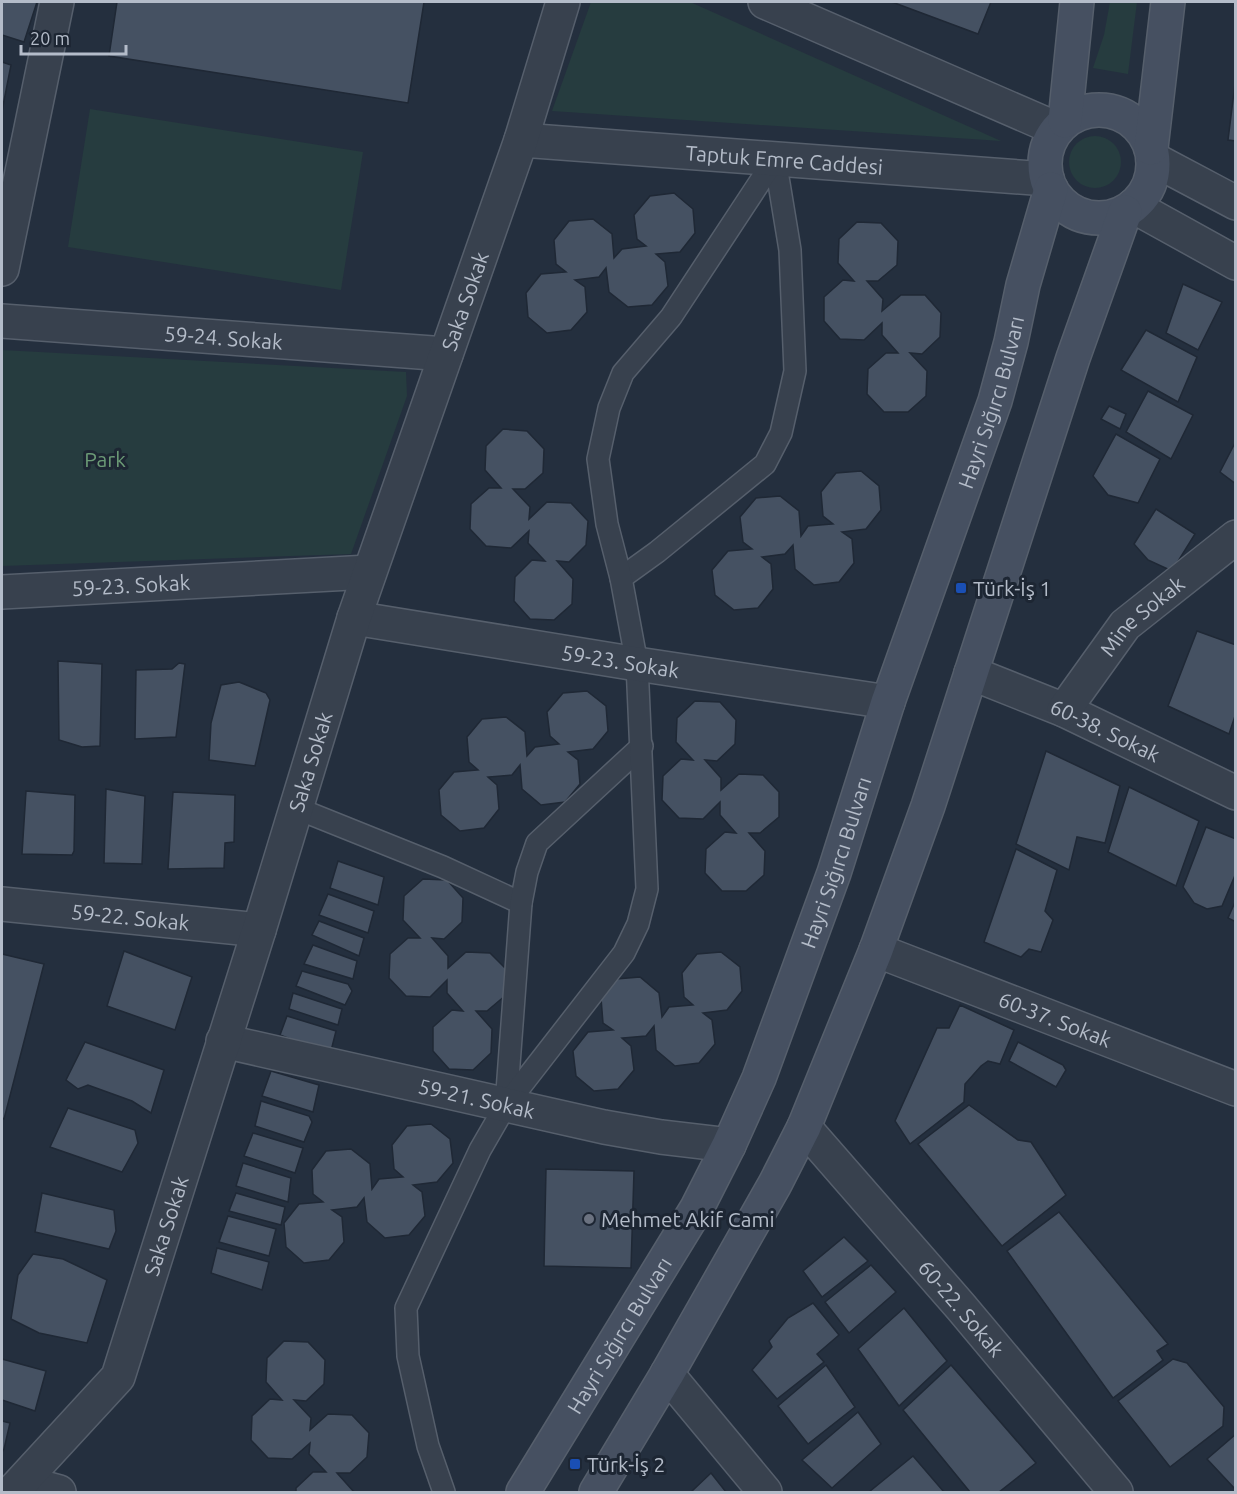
<svg xmlns="http://www.w3.org/2000/svg" width="1237" height="1494" viewBox="0 0 1237 1494" font-family="Ubuntu,sans-serif">
  <style>
    .green { fill: #263c3f }
    .building { fill: #455162; stroke: #1f2835; stroke-width: 1.5 }
    .lines { fill: none; stroke-linecap: round; stroke-linejoin: round }
    .lane-casing { stroke: #565f6c; stroke-width: 24 }
    .street-casing { stroke: #565f6c; stroke-width: 36 }
    .secondary-casing { stroke: #565f6c; stroke-width: 36 }
    .lane { stroke: #38414e; stroke-width: 21 }
    .street { stroke: #38414e; stroke-width: 33 }
    .secondary { stroke: #465061; stroke-width: 33 }
    .transit-dot { fill: #1a4fb4; stroke: #1d2633; stroke-width: 2 }
    .worship-dot { fill: #6b7280; stroke: #1d2633; stroke-width: 2 }
    .labels { text-anchor: middle; dominant-baseline: central; stroke-width: 6; stroke-linejoin: round; paint-order: stroke }
    .street-label { font-size: 21px; fill: #b4bcc9; stroke: #1d2633 }
    .park-label { font-size: 21px; fill: #6b9a76; stroke: #1d2633 }
    .poi-label { font-size: 21px; fill: #b4bcc9; stroke: #1d2633; text-anchor: start }
  </style>
  <rect width="100%" height="100%" fill="#242f3e"/>
  <g class="green">
    <polygon points="591,2 690,2 1001,141 552,111"/>
    <polygon points="1110,2 1137,2 1128,74 1093,68 1104,35"/>
    <polygon points="90,109 363,152 341,290 68,247"/>
    <circle cx="1095" cy="162" r="26"/>
    <polygon points="2,350 406,372 407,396 351,554 2,566"/>
  </g>
  <g class="building">
    <polygon points="2,2 37,2 24,42 2,35"/>
    <polygon points="117,2 424,2 408,103 109,56"/>
    <polygon points="892,2 991,2 978,34"/>
    <polygon points="2,62 11,65 2,111"/>
    <polygon points="1236,76 1236,141 1228,140"/>
    <polygon points="674,193 693,209 695,233 680,252 656,254 665,262 668,286 652,305 628,307 609,292 606,268 599,277 575,280 585,287 587,312 571,330 547,333 528,317 526,293 541,274 566,272 556,264 554,240 569,221 593,219 612,234 614,258 622,249 646,246 637,239 634,215 650,196"/>
    <polygon points="857,222 881,223 898,241 897,265 878,281 867,281 883,299 882,311 901,295 925,295 941,313 940,337 922,354 910,353 927,371 926,396 908,412 884,412 867,394 868,369 886,353 898,353 882,335 882,323 864,340 840,339 824,321 824,297 843,280 854,281 838,263 839,239"/>
    <polygon points="1183,284 1222,302 1198,350 1166,333"/>
    <polygon points="1146,330 1197,357 1178,402 1121,370"/>
    <polygon points="1148,391 1193,415 1171,459 1126,432"/>
    <polygon points="1109,406 1126,414 1120,429 1101,419"/>
    <polygon points="503,429 527,431 544,449 543,473 525,489 513,489 530,507 529,519 547,502 571,503 588,521 586,545 569,562 557,561 573,579 572,604 554,620 530,619 514,601 515,577 532,560 545,561 528,543 529,531 511,548 486,546 470,529 471,504 489,488 501,488 485,470 486,446"/>
    <polygon points="1116,434 1160,459 1138,503 1108,495 1093,476"/>
    <polygon points="1236,441 1236,484 1220,472"/>
    <polygon points="861,471 879,486 881,510 866,529 842,532 852,539 854,563 839,582 814,585 795,569 793,545 785,554 762,557 771,564 773,589 758,608 734,610 715,595 712,570 728,551 752,549 743,542 740,517 756,498 780,496 799,511 801,536 808,526 833,524 823,516 821,492 836,473"/>
    <polygon points="1156,509 1195,534 1172,571 1148,560 1134,544"/>
    <polygon points="1197,631 1236,645 1236,713 1229,734 1168,706"/>
    <polygon points="58,661 102,664 100,746 82,747 59,740"/>
    <polygon points="179,663 185,664 176,737 135,739 136,670 172,669"/>
    <polygon points="239,682 266,693 270,700 255,766 209,760 211,723 221,685"/>
    <polygon points="587,691 606,706 608,731 593,749 568,752 578,760 580,784 565,802 541,805 522,789 520,765 512,775 488,777 497,785 499,809 484,828 460,831 441,815 439,790 454,772 478,770 469,762 467,737 482,719 506,717 525,732 527,756 535,747 559,744 550,736 547,712 563,693"/>
    <polygon points="695,701 720,702 736,720 735,744 717,761 705,760 721,778 721,790 739,774 763,775 779,792 779,817 760,833 749,833 765,851 764,875 746,891 722,891 705,873 706,849 725,832 736,833 720,815 720,802 703,819 679,818 662,800 663,776 681,759 693,760 676,742 677,718"/>
    <polygon points="1046,751 1120,786 1105,843 1077,837 1069,870 1016,844"/>
    <polygon points="1129,787 1199,821 1176,886 1108,852"/>
    <polygon points="106,789 145,796 142,864 104,863"/>
    <polygon points="26,791 75,795 74,851 72,855 22,854"/>
    <polygon points="173,792 235,795 234,842 225,843 224,868 168,869"/>
    <polygon points="1206,827 1236,839 1236,873 1222,906 1207,909 1194,903 1183,887"/>
    <polygon points="1016,849 1057,870 1045,911 1053,920 1041,952 1029,949 1021,957 984,942"/>
    <polygon points="338,861 384,877 378,905 330,888"/>
    <polygon points="423,879 447,880 463,898 462,922 444,939 432,938 448,956 448,968 466,952 490,953 507,970 506,995 487,1011 476,1011 492,1029 491,1053 473,1070 449,1069 433,1051 433,1027 452,1010 463,1011 447,993 447,980 430,997 406,996 389,978 390,954 408,938 420,938 403,920 404,896"/>
    <polygon points="328,894 374,911 368,933 319,915"/>
    <polygon points="1236,900 1236,922 1228,918"/>
    <polygon points="319,921 364,938 359,956 312,935"/>
    <polygon points="313,945 357,961 353,979 304,964"/>
    <polygon points="124,951 192,977 175,1030 107,1006"/>
    <polygon points="721,952 740,967 742,991 727,1010 703,1013 712,1020 715,1044 699,1063 675,1066 656,1050 654,1026 646,1036 622,1038 631,1046 634,1070 618,1089 594,1091 576,1076 573,1051 588,1032 613,1030 603,1023 601,998 616,979 640,977 659,993 662,1017 669,1007 693,1005 684,997 682,973 697,954"/>
    <polygon points="2,954 44,964 4,1119 2,1118"/>
    <polygon points="302,971 348,984 352,991 345,1005 296,986"/>
    <polygon points="293,993 342,1009 338,1025 289,1009"/>
    <polygon points="960,1005 1014,1030 1000,1064 988,1061 981,1066 965,1084 964,1102 910,1144 895,1121 937,1028 949,1028"/>
    <polygon points="287,1016 336,1031 330,1055 280,1035"/>
    <polygon points="85,1042 164,1070 151,1113 132,1101 88,1085 78,1089 66,1080"/>
    <polygon points="1018,1042 1063,1065 1066,1070 1056,1087 1009,1061"/>
    <polygon points="271,1071 319,1085 313,1112 262,1096"/>
    <polygon points="261,1101 309,1116 312,1122 304,1142 255,1126"/>
    <polygon points="969,1105 1018,1140 1031,1142 1066,1195 1002,1246 918,1144"/>
    <polygon points="68,1108 135,1130 138,1143 122,1172 50,1147"/>
    <polygon points="431,1124 450,1139 453,1163 437,1182 413,1185 422,1192 425,1216 409,1235 385,1238 367,1222 364,1198 357,1207 332,1210 342,1217 344,1242 329,1260 304,1263 286,1247 284,1223 299,1204 323,1202 313,1194 312,1170 326,1151 351,1149 370,1164 372,1189 379,1179 403,1177 394,1169 392,1145 407,1126"/>
    <polygon points="253,1133 303,1148 295,1173 244,1156"/>
    <polygon points="243,1163 291,1178 288,1202 236,1186"/>
    <polygon points="546,1169 634,1171 631,1268 544,1266"/>
    <polygon points="42,1193 114,1210 116,1231 109,1249 35,1232"/>
    <polygon points="236,1193 285,1207 281,1225 229,1211"/>
    <polygon points="1059,1212 1168,1344 1157,1351 1163,1360 1113,1398 1007,1251"/>
    <polygon points="228,1216 276,1229 269,1256 219,1242"/>
    <polygon points="844,1237 868,1261 822,1297 803,1271"/>
    <polygon points="217,1248 269,1262 262,1290 211,1273"/>
    <polygon points="33,1254 63,1259 107,1280 87,1343 39,1333 11,1319 18,1275"/>
    <polygon points="871,1265 896,1292 849,1333 825,1302"/>
    <polygon points="813,1303 839,1335 817,1354 824,1362 777,1399 752,1370 772,1347 769,1341 788,1318"/>
    <polygon points="904,1308 947,1361 899,1406 858,1349"/>
    <polygon points="284,1341 308,1342 325,1360 324,1384 306,1401 294,1400 311,1418 310,1430 328,1414 352,1415 369,1433 367,1457 350,1473 337,1473 354,1492 296,1492 296,1488 313,1472 326,1472 309,1454 310,1443 292,1459 268,1458 251,1440 252,1416 270,1399 282,1400 266,1382 267,1358"/>
    <polygon points="2,1359 46,1371 35,1411 2,1400"/>
    <polygon points="1173,1359 1187,1363 1224,1407 1223,1426 1170,1467 1118,1401"/>
    <polygon points="826,1365 855,1407 808,1444 778,1406"/>
    <polygon points="951,1365 1036,1463 999,1492 970,1492 903,1410"/>
    <polygon points="858,1412 881,1444 832,1488 802,1460"/>
    <polygon points="2,1421 10,1423 4,1449 2,1452"/>
    <polygon points="1236,1434 1236,1490 1207,1459"/>
    <polygon points="913,1456 944,1492 869,1492"/>
    <polygon points="711,1473 726,1492 691,1492"/>
  </g>
  <g class="lines">
    <g class="lane-casing">
      <g id="lane">
        <polyline points="621,578 657,552 765,464 781,433 795,371 790,250 775,159"/>
        <polyline points="296,808 443,867 521,903"/>
        <polyline points="506,1105 521,903 527,872 537,843 642,746"/>
        <polyline points="444,1492 428,1446 408,1356 406,1308 480,1150 506,1105 624,953 638,924 647,889 637,664 621,578 607,524 598,459 609,408 623,373 671,317 775,159"/>
      </g>
    </g>
    <g class="street-casing">
      <g id="street">
        <polyline points="765,2 1057,129"/>
        <path id="s1" d="M521 140 1047 179"/>
        <polyline points="1153,159 1236,203"/>
        <polyline points="1133,206 1236,263"/>
        <polyline points="2,269 57,2"/>
        <path id="s2" d="M2 321 446 354"/>
        <path id="s3" d="M2 592 369 572"/>
        <path id="s4" d="M354 618 637 664 888 702"/>
        <path id="s5" d="M971 673 1064 710 1236 793"/>
        <path id="s6" d="M1064 710 1125 625 1236 537"/>
        <path id="s7" d="M2 904 259 930"/>
        <path id="s8" d="M876 950 1236 1089"/>
        <path id="s9" d="M223 1041 604 1127 661 1137 729 1145"/>
        <path id="s10" d="M804 1127 961 1307 1116 1492"/>
        <polyline points="667,1374 765,1492"/>
        <polyline points="22,1482 59,1492"/>
        <path id="s11" d="M12 1492 118 1377 259 930 354 618 521 140 563 2"/>
      </g>
    </g>
    <g class="secondary-casing">
      <g id="secondary">
        <circle cx="1099" cy="164" r="54"/>
        <polyline points="1065,121 1077,2"/>
        <polyline points="1151,148 1168,2"/>
        <path id="s12" d="M523 1492 697 1208 729 1145 759 1078 834 873 888 702 995 401 1011 342 1023 285 1051 189"/>
        <polyline points="596,1492 667,1374 775,1184 804,1127 876,950 928,806 1073,358 1125,212"/>
      </g>
    </g>
    <use href="#lane" class="lane"/>
    <use href="#street" class="street"/>
    <use href="#secondary" class="secondary"/>
  </g>
  <g class="transit-dot">
    <rect x="955" y="582" width="12" height="12" rx="3"/>
    <rect x="569" y="1458" width="12" height="12" rx="3"/>
  </g>
  <circle class="worship-dot" cx="589" cy="1219" r="6"/>
  <g class="labels">
    <g class="street-label">
      <text stroke="none"><textPath href="#s1" startOffset="264">Taptuk Emre Caddesi</textPath></text>
      <text stroke="none"><textPath href="#s11" startOffset="1287">Saka Sokak</textPath></text>
      <text stroke="none"><textPath href="#s2" startOffset="222">59-24. Sokak</textPath></text>
      <text stroke="none"><textPath href="#s12" startOffset="1192">Hayri Sığırcı Bulvarı</textPath></text>
      <text stroke="none"><textPath href="#s3" startOffset="129">59-23. Sokak</textPath></text>
      <text stroke="none"><textPath href="#s6" startOffset="123">Mine Sokak</textPath></text>
      <text stroke="none"><textPath href="#s4" startOffset="270">59-23. Sokak</textPath></text>
      <text stroke="none"><textPath href="#s5" startOffset="146">60-38. Sokak</textPath></text>
      <text stroke="none"><textPath href="#s11" startOffset="801">Saka Sokak</textPath></text>
      <text stroke="none"><textPath href="#s12" startOffset="706">Hayri Sığırcı Bulvarı</textPath></text>
      <text stroke="none"><textPath href="#s7" startOffset="129">59-22. Sokak</textPath></text>
      <text stroke="none"><textPath href="#s8" startOffset="192">60-37. Sokak</textPath></text>
      <text stroke="none"><textPath href="#s9" startOffset="260">59-21. Sokak</textPath></text>
      <text stroke="none"><textPath href="#s11" startOffset="315">Saka Sokak</textPath></text>
      <text stroke="none"><textPath href="#s10" startOffset="240">60-22. Sokak</textPath></text>
      <text stroke="none"><textPath href="#s12" startOffset="184">Hayri Sığırcı Bulvarı</textPath></text>
    </g>
    <g class="park-label">
      <text x="105" y="459">Park</text>
    </g>
    <g class="poi-label">
      <text x="973" y="588">Türk-İş 1</text>
      <text x="601" y="1219">Mehmet Akif Cami</text>
      <text x="587" y="1464">Türk-İş 2</text>
    </g>
  </g>
  <rect width="1237" height="1494" fill="none" stroke="#b4bcc9" stroke-width="6"/>
  <path d="M21 45v9h105v-9" fill="none" stroke="#b4bcc9" stroke-width="3"/>
  <text x="30" y="45" font-size="18" fill="#b4bcc9" stroke="#1d2633" stroke-width="4.5" paint-order="stroke">20 m</text>
</svg>
